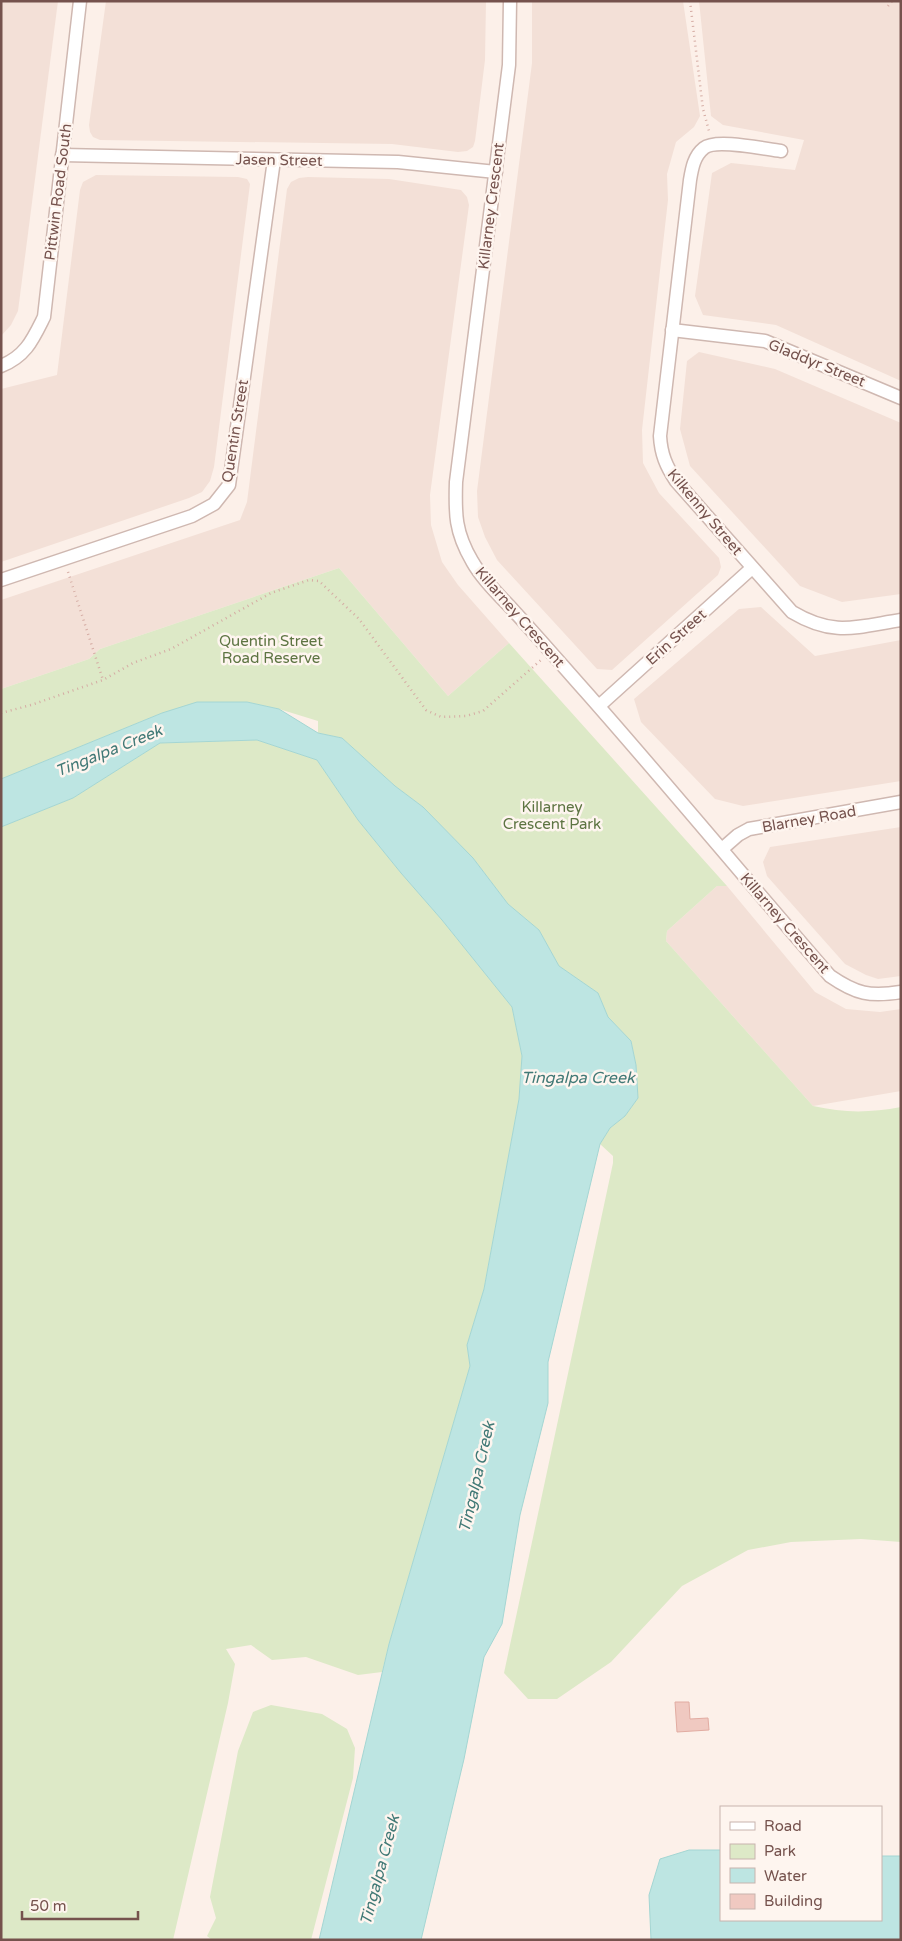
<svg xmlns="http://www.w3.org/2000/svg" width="902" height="1941" viewBox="0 0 902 1941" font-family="'Varela Round',sans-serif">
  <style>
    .residential { fill: #f3e0d7 }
    .green { fill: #dde9c7 }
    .water { fill: #bde5e2; stroke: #a4d6d3 }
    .building { fill: #f0c9c1; stroke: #e2aca2 }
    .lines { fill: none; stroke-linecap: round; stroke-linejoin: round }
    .minor-casing { stroke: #cfb8b1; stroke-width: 15 }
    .path { stroke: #d5aca4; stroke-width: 2.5; stroke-dasharray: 1 4; stroke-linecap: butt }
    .minor { stroke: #fff; stroke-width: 12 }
    .labels { text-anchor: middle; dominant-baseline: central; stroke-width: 5; stroke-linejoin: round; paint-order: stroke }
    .street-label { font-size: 15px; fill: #75524d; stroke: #fef5ef }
    .park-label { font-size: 15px; fill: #5d7442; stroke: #fef5ef }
    .water-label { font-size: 16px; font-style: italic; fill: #417976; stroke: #fef5ef }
  </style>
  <rect width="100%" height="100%" fill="#fcf0e9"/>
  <g class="residential">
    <polygon points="1,1 58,1 18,311 11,325 1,336"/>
    <polygon points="106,1 486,1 485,60 475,141 473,147 467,151 458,152 392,144 100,140 93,137 90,132 89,125"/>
    <polygon points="532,1 683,1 700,116 694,127 676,142 667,174 668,200 642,430 643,463 659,493 719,558 721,567 718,575 612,670 597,669 497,560 485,537 478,517 477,491 532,63"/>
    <polygon points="699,1 901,1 901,381 776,325 703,315 695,296 712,173 731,163 795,170 804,140 723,125 711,116"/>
    <polygon points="96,175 238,177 247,179 250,184 214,467 210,481 202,492 189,498 1,562 1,389 57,375 80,190 83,182"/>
    <polygon points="308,177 389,179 461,190 467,197 469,205 430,495 431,525 442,562 458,585 509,643 448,696 339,568 100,649 89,659 1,689 1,600 240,520 247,502 287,189 291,182 299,178"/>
    <polygon points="699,352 775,369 901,423 901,594 842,602 800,586 690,466 680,429 687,361"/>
    <polygon points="761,607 815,656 901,640 901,781 743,806 715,799 641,722 634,699 739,609"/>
    <polygon points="901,827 901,976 878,979 866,975 845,964 767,876 763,862 770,847"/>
    <polygon points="717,886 727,886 815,992 846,1009 880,1012 901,1009 901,1091 813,1106 666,941 667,931"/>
  </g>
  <g class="green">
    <path d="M339 568 448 696 509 643 727 886H717L667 931 666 941 813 1106C844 1113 869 1113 901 1107V1542L861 1539 791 1542 748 1550 682 1586 611 1662 557 1699H528L504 1673 613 1163V1156L600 1144 610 1128 625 1116 638 1098 636 1065 631 1041 608 1017 598 993 559 966 539 930 508 904 473 858 423 807 395 786 342 738 318 733V721L279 709 247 702 162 713 1 779V689L89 659 100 649Z"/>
    <polygon points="257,740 317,760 358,820 401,873 442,920 512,1007 522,1056 519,1099 484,1289 467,1345 470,1366 389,1644 382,1672 358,1675 306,1657 272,1660 251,1645 226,1649 235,1664 228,1703 173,1940 1,1940 1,827 73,798 160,743"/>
    <polygon points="271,1705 322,1714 347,1729 355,1748 353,1778 311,1940 212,1940 207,1936 216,1918 210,1897 238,1751 253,1712"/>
  </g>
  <g class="water">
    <polygon points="197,702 247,702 279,709 318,733 342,738 395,786 423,807 473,858 508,904 539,930 559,966 598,993 608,1017 631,1041 636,1065 638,1098 625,1116 610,1128 600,1144 548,1362 548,1403 520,1515 502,1624 484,1657 464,1759 421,1940 319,1940 389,1644 470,1366 467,1345 484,1289 519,1099 522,1056 512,1007 442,920 401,873 358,820 317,760 257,740 160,743 73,798 1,827 1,779 162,713"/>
    <polygon points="689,1850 721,1850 721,1920 881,1920 881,1856 901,1856 901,1940 651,1940 649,1895 660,1859"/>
  </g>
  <polygon class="building" points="675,1702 689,1702 690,1719 708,1718 709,1730 677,1732"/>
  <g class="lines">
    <g class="minor-casing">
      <g id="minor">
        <path d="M510 1 509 65 456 482C455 514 455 532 472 561 482 579 499 595 513 610 538 637 562 665 586 692 669 786 748 882 830 976 856 994 870 997 901 992"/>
        <path d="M781 151C764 149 716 138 704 148 694 156 692 168 690 180L660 436C661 454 666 466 676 481L792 612C834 637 856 627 901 620"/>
        <polyline points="62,155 398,162 496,172"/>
        <polyline points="672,330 765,341 901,398"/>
        <path d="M1 366C26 356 33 339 44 317L80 1"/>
        <polyline points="1,580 192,516 214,504 229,485 274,160"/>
        <polyline points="599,706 752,568"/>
        <polyline points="722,849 738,835 749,829 901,802"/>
      </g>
    </g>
    <g class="path">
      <polyline points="690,1 703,109 709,131"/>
      <polyline points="888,6 892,1"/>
      <polyline points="68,572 103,680"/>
      <polyline points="1,713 31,705 103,680 133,663 171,649 271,593 309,580 319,581 359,619 426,710 441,717 466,716 483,711 541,660"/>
    </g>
    <use href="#minor" class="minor"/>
  </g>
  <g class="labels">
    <g class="street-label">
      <text transform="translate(279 160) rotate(1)">Jasen Street</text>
      <text transform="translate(58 192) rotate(-83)">Pittwin Road South</text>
      <text transform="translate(491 206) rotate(-83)">Killarney Crescent</text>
      <text transform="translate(817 363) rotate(22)">Gladdyr Street</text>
      <text transform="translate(235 431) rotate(-81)">Quentin Street</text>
      <text transform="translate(705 512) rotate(50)">Kilkenny Street</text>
      <text transform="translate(520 617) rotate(49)">Killarney Crescent</text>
      <text transform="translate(676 637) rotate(-42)">Erin Street</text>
      <text transform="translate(809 819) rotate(-10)">Blarney Road</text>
      <text transform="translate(785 923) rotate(49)">Killarney Crescent</text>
    </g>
    <g class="park-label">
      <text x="271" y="641">Quentin Street<tspan x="271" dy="17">Road Reserve</tspan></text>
      <text x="552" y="807">Killarney<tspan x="552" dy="17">Crescent Park</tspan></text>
    </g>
    <g class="water-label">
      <text transform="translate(109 751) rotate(-22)">Tingalpa Creek</text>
      <text x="578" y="1078">Tingalpa Creek</text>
      <text transform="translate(477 1477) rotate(-77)">Tingalpa Creek</text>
      <text transform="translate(380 1870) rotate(-75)">Tingalpa Creek</text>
    </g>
  </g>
  <rect width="902" height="1941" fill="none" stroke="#75524d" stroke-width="5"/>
  <rect x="720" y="1806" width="162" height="115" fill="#fef5ef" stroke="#c7b4ae"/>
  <rect x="730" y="1822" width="25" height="8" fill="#ffffff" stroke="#c7b4ae"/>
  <text x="764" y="1831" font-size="15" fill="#75524d">Road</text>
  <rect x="730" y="1844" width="25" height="15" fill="#dde9c7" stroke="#c7b4ae"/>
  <text x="764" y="1856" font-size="15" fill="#75524d">Park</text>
  <rect x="730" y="1868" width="25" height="15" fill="#bde5e2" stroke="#c7b4ae"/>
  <text x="764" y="1881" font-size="15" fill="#75524d">Water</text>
  <rect x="730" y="1894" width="25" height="15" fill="#f0c9c1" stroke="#c7b4ae"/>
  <text x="764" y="1906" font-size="15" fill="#75524d">Building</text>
  <path d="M22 1911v8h116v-8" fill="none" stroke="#75524d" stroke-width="2.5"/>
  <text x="30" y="1911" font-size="15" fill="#75524d" stroke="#fef5ef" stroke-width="4" paint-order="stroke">50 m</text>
</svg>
